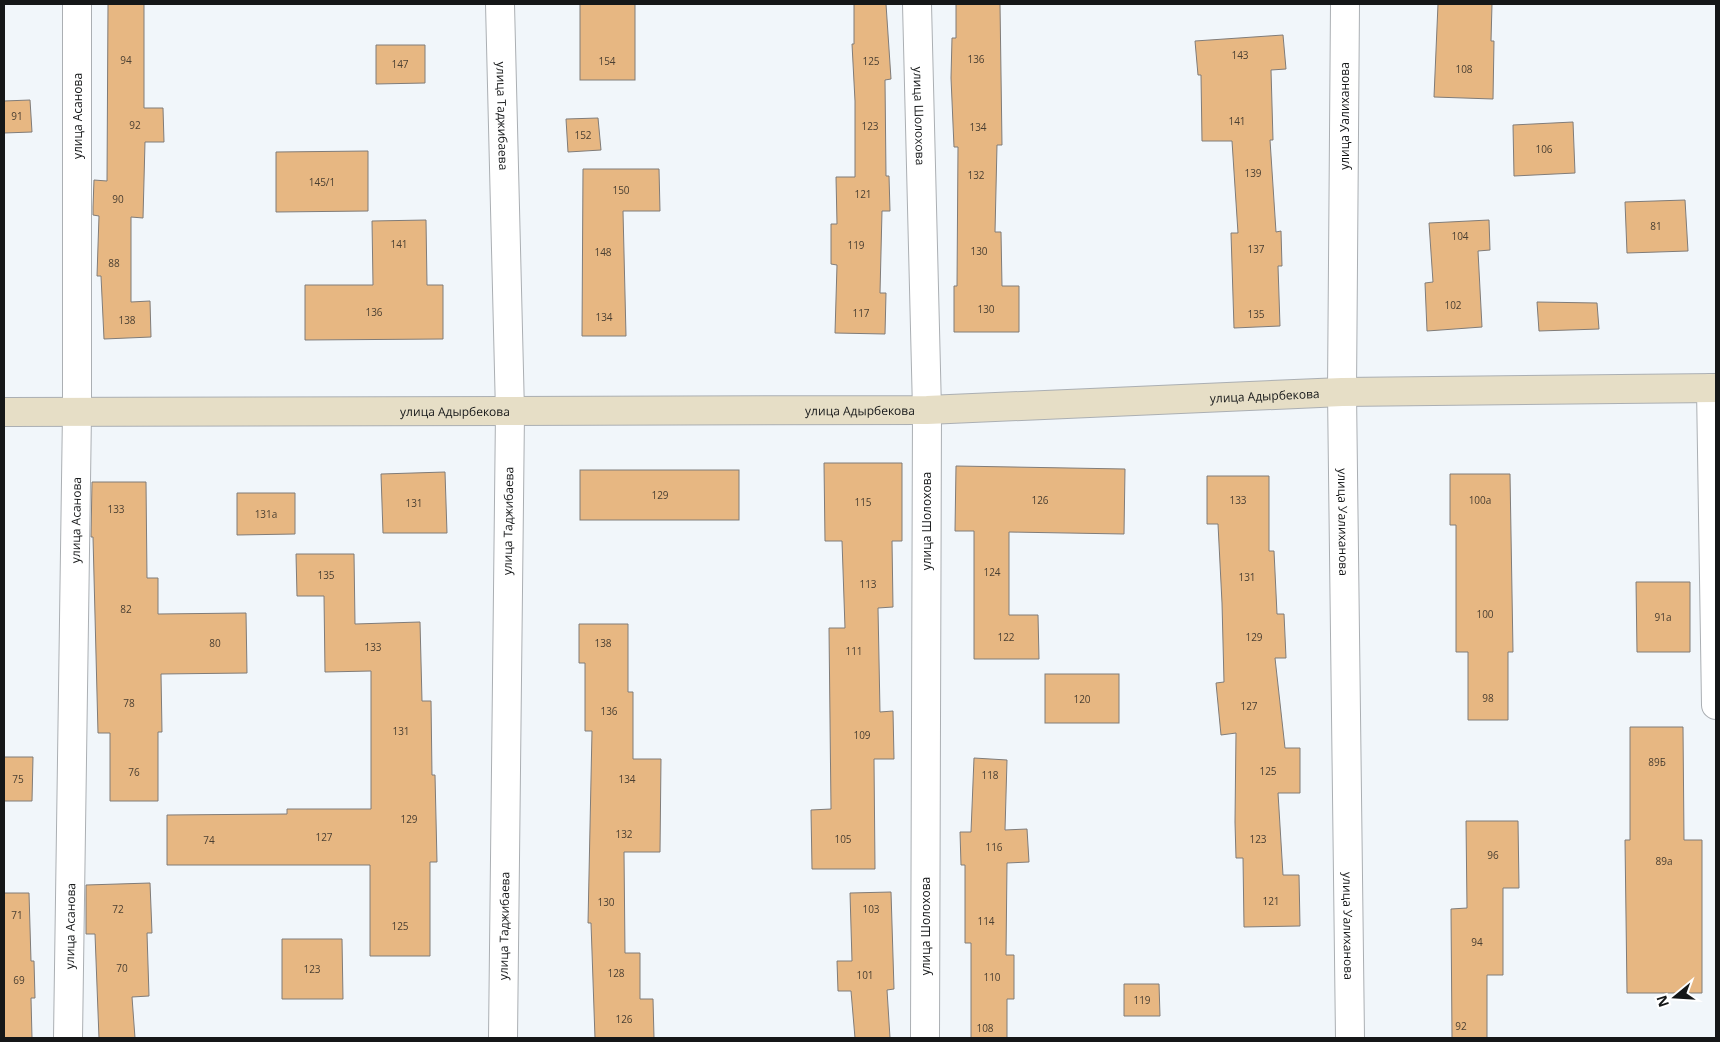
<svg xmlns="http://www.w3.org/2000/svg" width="1720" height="1042" viewBox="0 0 1720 1042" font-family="'Open Sans',sans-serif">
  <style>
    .building { fill: #e7b782; stroke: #807c79 }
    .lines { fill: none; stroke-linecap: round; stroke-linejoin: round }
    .minor-casing { stroke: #abafb3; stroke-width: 30 }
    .secondary-casing { stroke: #abafb3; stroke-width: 30 }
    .minor { stroke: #fff; stroke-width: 28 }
    .secondary { stroke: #e6dec6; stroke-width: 28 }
    .labels { text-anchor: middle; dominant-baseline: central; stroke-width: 4; stroke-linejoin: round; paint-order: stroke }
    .number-label { font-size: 10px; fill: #4a3f32 }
    .street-label { font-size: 12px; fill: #151718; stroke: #fff }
  </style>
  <rect width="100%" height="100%" fill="#f1f6fa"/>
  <g class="building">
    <polygon points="108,4 144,4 144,108 163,108 164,142 145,142 143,218 131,217 131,302 150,301 151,337 104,339 101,276 97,276 99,216 93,215 93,207 94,180 107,181"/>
    <rect x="580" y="4" width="55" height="76"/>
    <polygon points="854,4 886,4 891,79 885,80 886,176 889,176 890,211 882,211 880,293 886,293 885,334 835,333 837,265 831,264 831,224 837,224 836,177 855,177 855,101 852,44 854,44"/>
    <polygon points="956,4 1000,4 1002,145 997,145 995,232 1001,232 1002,286 1019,286 1019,332 954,332 954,286 957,286 958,147 954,147 951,78 952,38 956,38"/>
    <polygon points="1438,4 1492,4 1491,41 1494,41 1493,99 1434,97"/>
    <polygon points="1283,35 1286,69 1271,70 1273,140 1270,140 1276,232 1281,231 1282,266 1278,266 1280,326 1234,328 1231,233 1238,233 1232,141 1202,141 1201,75 1198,75 1195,41"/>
    <polygon points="376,45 425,45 425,83 376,84"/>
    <polygon points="30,100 32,132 4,133 4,101"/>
    <polygon points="598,118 601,150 568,152 566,119"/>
    <polygon points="1573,122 1575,173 1514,176 1513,125"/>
    <polygon points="368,151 368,211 276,212 276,152"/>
    <polygon points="583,169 659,169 660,211 623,211 626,336 582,336"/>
    <polygon points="1685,200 1688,251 1627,253 1625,202"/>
    <polygon points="426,220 427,285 443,285 443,339 305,340 305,285 373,285 372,221"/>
    <polygon points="1489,220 1490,250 1478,251 1482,327 1427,331 1425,283 1433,282 1429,223"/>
    <polygon points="1537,302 1597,303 1599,329 1539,331"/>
    <polygon points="824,463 902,463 902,541 892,541 893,607 878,608 880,712 893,711 894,759 874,759 875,869 812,869 811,810 831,809 829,628 845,628 842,541 825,541"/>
    <polygon points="956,466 1125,469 1124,534 1009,532 1009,615 1038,615 1039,659 974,659 974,531 955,531"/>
    <rect x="580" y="470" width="159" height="50"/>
    <polygon points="445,472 447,533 383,533 381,474"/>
    <polygon points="1450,474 1510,474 1513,652 1508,652 1508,720 1468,720 1468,652 1456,652 1456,525 1450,525"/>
    <polygon points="1207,476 1269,476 1269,551 1274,551 1277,614 1284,614 1286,658 1275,658 1285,748 1300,748 1300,793 1278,793 1283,875 1299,875 1300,926 1244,927 1243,858 1236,858 1235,822 1236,733 1221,735 1216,683 1224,682 1222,603 1218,524 1207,524"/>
    <polygon points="92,482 146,482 147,578 158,578 158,614 246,613 247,673 161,674 162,732 158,732 158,801 110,801 110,733 98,733 93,537 91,537"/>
    <polygon points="237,493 295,493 295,534 237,535"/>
    <polygon points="296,554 354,554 355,624 420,622 422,701 431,701 432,775 435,775 437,862 430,862 430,956 370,956 370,865 167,865 167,815 287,814 287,809 371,809 371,671 325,672 324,596 297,596"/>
    <polygon points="1636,582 1690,582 1690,652 1637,652"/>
    <polygon points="579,624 628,624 628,692 633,692 633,759 661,759 660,852 624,852 625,953 640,953 640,999 653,999 654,1038 595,1038 591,923 588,923 592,731 585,731 585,663 579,663"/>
    <rect x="1045" y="674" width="74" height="49"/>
    <polygon points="1630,727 1683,727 1684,840 1702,840 1702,993 1627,993 1625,840 1630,840"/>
    <polygon points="4,757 33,757 32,801 4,801"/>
    <polygon points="974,758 1007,760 1005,830 1027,829 1029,862 1007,863 1006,955 1014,955 1014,999 1007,999 1007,1038 971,1038 971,943 965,943 965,865 961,865 960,832 971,832"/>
    <polygon points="1466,821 1518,821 1519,888 1503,888 1503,975 1487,975 1487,1038 1452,1038 1451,909 1467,908"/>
    <polygon points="150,883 152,933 147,933 149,996 132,997 135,1038 99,1038 95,934 86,934 86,885"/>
    <polygon points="891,892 894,989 887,990 890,1038 855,1038 851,991 838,991 837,961 852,961 850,893"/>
    <polygon points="4,893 29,893 31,961 34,961 35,998 31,998 32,1038 4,1038"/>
    <polygon points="282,939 342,939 343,999 282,999"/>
    <polygon points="1124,984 1159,984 1160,1016 1124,1016"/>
  </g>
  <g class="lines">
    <g class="minor-casing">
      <g id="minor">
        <path id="s1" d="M500 4 510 412 503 1038"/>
        <path id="s2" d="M917 4 927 410 925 1038"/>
        <path id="s3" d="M1345 4 1342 392 1350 1038"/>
        <polyline points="1711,388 1716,705"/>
        <path id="s4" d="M68 1038 77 412V4"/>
      </g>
    </g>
    <g class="secondary-casing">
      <g id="secondary">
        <path id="s5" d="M4 412 927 410 1342 392 1716 388"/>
      </g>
    </g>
    <use href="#minor" class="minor"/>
    <use href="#secondary" class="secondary"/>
  </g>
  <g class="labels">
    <g class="number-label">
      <text x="1240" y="55">143</text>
      <text x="976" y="59">136</text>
      <text x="126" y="60">94</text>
      <text x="607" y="61">154</text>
      <text x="871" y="61">125</text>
      <text x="400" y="64">147</text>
      <text x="1464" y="69">108</text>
      <text x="17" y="116">91</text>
      <text x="1237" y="121">141</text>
      <text x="135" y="125">92</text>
      <text x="870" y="126">123</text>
      <text x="978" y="127">134</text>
      <text x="583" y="135">152</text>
      <text x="1544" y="149">106</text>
      <text x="1253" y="173">139</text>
      <text x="976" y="175">132</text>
      <text x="322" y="182">145/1</text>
      <text x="621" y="190">150</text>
      <text x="863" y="194">121</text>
      <text x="118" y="199">90</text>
      <text x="1656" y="226">81</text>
      <text x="1460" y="236">104</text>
      <text x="399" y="244">141</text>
      <text x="856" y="245">119</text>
      <text x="1256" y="249">137</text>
      <text x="979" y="251">130</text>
      <text x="603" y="252">148</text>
      <text x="114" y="263">88</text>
      <text x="1453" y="305">102</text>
      <text x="986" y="309">130</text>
      <text x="374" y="312">136</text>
      <text x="861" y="313">117</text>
      <text x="1256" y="314">135</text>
      <text x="604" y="317">134</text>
      <text x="127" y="320">138</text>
      <text x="660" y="495">129</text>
      <text x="1040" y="500">126</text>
      <text x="1238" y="500">133</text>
      <text x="1480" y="500">100а</text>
      <text x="863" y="502">115</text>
      <text x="414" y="503">131</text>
      <text x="116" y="509">133</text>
      <text x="266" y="514">131а</text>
      <text x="992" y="572">124</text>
      <text x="326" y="575">135</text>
      <text x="1247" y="577">131</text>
      <text x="868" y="584">113</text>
      <text x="126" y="609">82</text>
      <text x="1485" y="614">100</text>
      <text x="1663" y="617">91а</text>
      <text x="1006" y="637">122</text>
      <text x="1254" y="637">129</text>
      <text x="215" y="643">80</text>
      <text x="603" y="643">138</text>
      <text x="373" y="647">133</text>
      <text x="854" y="651">111</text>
      <text x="1488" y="698">98</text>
      <text x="1082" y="699">120</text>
      <text x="129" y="703">78</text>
      <text x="1249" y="706">127</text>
      <text x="609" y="711">136</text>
      <text x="401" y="731">131</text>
      <text x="862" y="735">109</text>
      <text x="1657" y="762">89Б</text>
      <text x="1268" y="771">125</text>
      <text x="134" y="772">76</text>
      <text x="990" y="775">118</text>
      <text x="18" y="779">75</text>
      <text x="627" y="779">134</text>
      <text x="409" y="819">129</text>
      <text x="624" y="834">132</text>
      <text x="324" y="837">127</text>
      <text x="843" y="839">105</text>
      <text x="1258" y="839">123</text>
      <text x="209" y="840">74</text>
      <text x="994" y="847">116</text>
      <text x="1493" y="855">96</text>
      <text x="1664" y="861">89а</text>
      <text x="1271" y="901">121</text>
      <text x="606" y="902">130</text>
      <text x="118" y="909">72</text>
      <text x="871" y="909">103</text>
      <text x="17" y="915">71</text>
      <text x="986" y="921">114</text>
      <text x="400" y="926">125</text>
      <text x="1477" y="942">94</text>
      <text x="122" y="968">70</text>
      <text x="312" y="969">123</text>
      <text x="616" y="973">128</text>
      <text x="865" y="975">101</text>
      <text x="992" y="977">110</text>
      <text x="19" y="980">69</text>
      <text x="1142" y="1000">119</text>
      <text x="624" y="1019">126</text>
      <text x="1461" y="1026">92</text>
      <text x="985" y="1028">108</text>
    </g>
    <g class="street-label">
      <text transform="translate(77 116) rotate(-90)">улица Асанова</text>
      <text stroke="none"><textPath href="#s1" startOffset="112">улица Таджибаева</textPath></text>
      <text stroke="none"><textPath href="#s2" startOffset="112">улица Шолохова</textPath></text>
      <text transform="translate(1344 116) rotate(-90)">улица Уалиханова</text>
      <text stroke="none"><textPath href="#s5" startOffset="1261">улица Адырбекова</textPath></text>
      <text stroke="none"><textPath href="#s5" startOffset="856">улица Адырбекова</textPath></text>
      <text stroke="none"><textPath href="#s5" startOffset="451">улица Адырбекова</textPath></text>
      <text stroke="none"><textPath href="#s4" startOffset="518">улица Асанова</textPath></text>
      <text transform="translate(508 521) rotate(-89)">улица Таджибаева</text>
      <text transform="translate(926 521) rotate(-90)">улица Шолохова</text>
      <text stroke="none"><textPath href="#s3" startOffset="518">улица Уалиханова</textPath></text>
      <text stroke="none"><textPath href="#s4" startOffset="112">улица Асанова</textPath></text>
      <text transform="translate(504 926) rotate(-89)">улица Таджибаева</text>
      <text transform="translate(925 926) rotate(-90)">улица Шолохова</text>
      <text stroke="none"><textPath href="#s3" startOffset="922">улица Уалиханова</textPath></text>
    </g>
  </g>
  <rect width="1720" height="1042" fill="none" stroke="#151718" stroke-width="10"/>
  <g transform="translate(1675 997) rotate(252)" stroke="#ffffff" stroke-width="4" paint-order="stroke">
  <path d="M0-4L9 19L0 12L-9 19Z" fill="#151718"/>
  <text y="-8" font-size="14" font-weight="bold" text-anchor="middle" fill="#151718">N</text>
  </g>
</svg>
